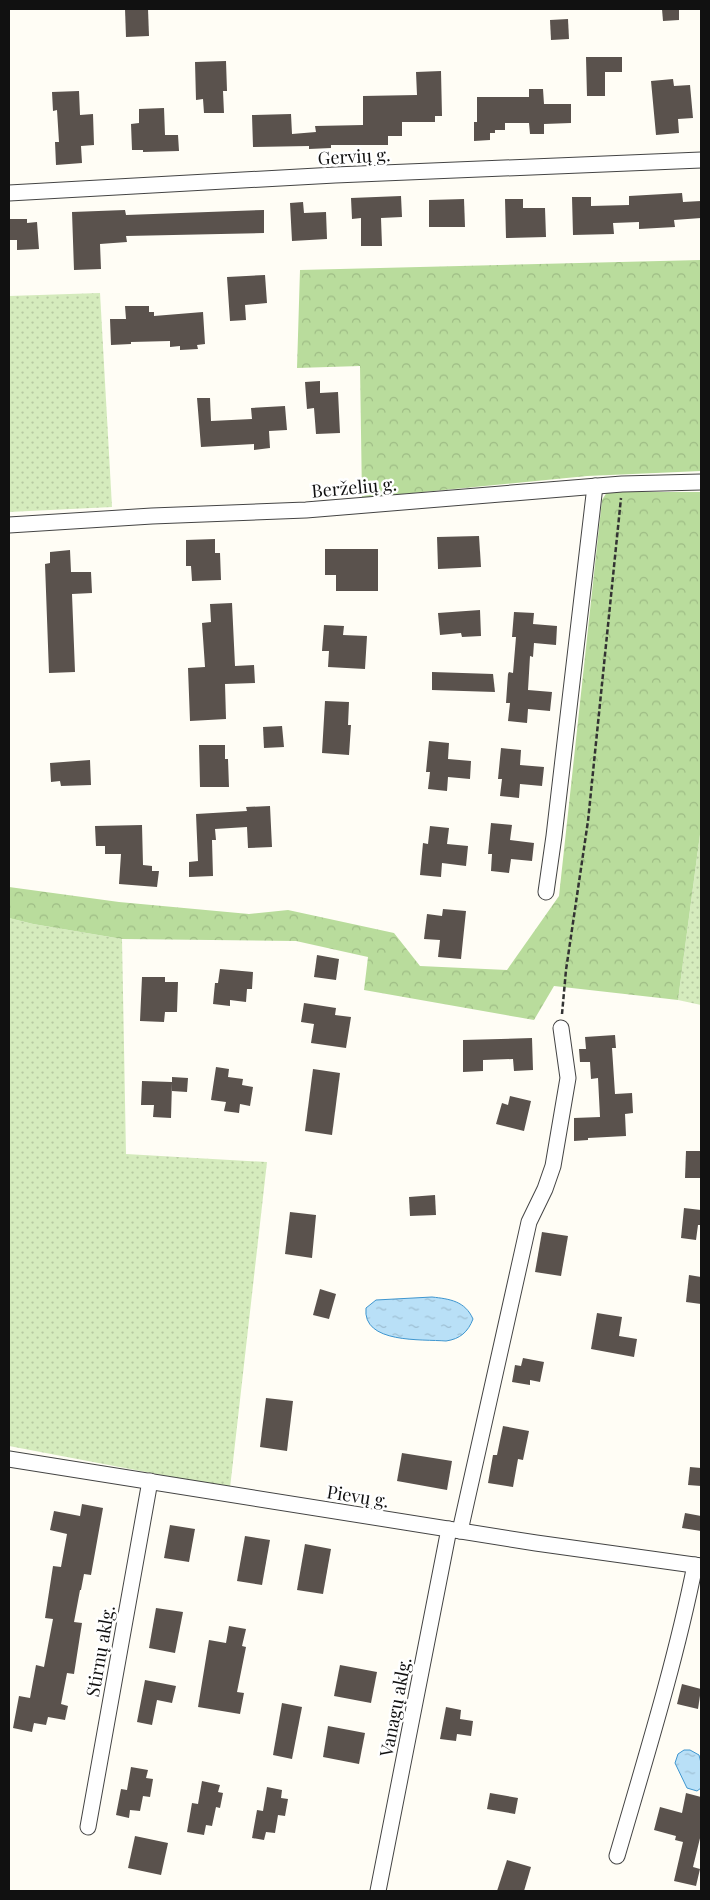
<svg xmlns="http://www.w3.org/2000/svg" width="710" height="1900" viewBox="0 0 710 1900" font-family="'Playfair Display',serif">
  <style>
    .green { fill: url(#green-dots) }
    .forest { fill: url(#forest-crowns) }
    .water { fill: url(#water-ripples); stroke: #3f96cf }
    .building { fill: #5a524d }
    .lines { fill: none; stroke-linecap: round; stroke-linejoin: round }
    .street-casing { stroke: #444; stroke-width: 17 }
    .path { stroke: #333; stroke-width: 2.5; stroke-dasharray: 5 2.5; stroke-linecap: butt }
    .street { stroke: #fff; stroke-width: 15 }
    .labels { text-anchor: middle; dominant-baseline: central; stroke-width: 5; stroke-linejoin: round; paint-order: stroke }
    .street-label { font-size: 18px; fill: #111; stroke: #fff }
  </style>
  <defs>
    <pattern id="green-dots" width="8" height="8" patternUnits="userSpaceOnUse" patternTransform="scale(1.25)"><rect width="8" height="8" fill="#d5ebbd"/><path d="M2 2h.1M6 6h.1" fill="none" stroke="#b6c8a1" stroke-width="1.8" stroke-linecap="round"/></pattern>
    <pattern id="forest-crowns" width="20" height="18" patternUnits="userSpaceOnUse" patternTransform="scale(1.25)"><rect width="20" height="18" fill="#b9dc9c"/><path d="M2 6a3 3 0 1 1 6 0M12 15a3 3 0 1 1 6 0" fill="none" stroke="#9ebc85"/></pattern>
    <pattern id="water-ripples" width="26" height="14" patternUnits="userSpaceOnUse" patternTransform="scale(1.25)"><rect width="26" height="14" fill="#b9e0f7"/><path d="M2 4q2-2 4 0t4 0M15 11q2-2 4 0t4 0" fill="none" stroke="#9ebfd3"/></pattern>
  </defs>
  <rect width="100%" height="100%" fill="#fffdf5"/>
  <g class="green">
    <polygon points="100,293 112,507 9,512 9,296"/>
    <polygon points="701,827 701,1005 678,1000"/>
    <polygon points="9,918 33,924 122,939 126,1154 267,1162 230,1488 9,1446"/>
  </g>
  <g class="forest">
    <polygon points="701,260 701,471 587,476 362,498 360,366 297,368 300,270"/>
    <polygon points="607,492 701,492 701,827 678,1000 554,986 534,1020 364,990 368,957 296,941 122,939 33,924 9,918 9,887 119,902 249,914 288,910 394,933 420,966 507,970 559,896 602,500"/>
  </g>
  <g class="water">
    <path d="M432 1297C450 1299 465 1301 473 1319 468 1332 460 1339 446 1341 422 1339 362 1344 366 1308L376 1300Z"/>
    <polygon points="684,1750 690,1750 699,1755 701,1763 701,1788 697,1791 687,1788 675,1763 678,1754"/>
  </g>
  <g class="building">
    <polygon points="125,9 148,9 149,36 126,37"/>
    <polygon points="662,9 679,9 679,20 663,21"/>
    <polygon points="568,19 569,39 551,40 550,20"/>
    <polygon points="586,57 622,57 622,72 605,72 605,96 587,96"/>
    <polygon points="226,61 227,91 223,91 224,113 204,113 203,99 196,100 195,62"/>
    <polygon points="441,71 442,116 435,116 435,122 402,122 402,136 388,136 388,145 331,145 331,148 309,149 309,146 253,147 252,115 291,114 292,134 316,132 315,126 363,125 363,96 417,95 416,72"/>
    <polygon points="673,79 674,86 690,85 693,118 678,119 679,133 656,135 651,81"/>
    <polygon points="529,89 543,89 544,104 571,104 571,123 544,124 544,134 530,134 529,123 505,123 505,130 495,130 495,133 490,133 490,140 474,141 474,122 477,122 477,97 529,97"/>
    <polygon points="79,91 80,115 93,114 94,145 81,146 82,163 56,165 55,142 59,142 57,110 53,111 52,92"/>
    <polygon points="164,108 165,135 178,135 179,151 143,152 143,150 132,150 131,124 139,123 139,109"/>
    <polygon points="682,193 683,202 701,201 701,218 674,220 675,227 639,229 639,222 613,223 614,234 573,235 572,197 591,197 591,206 629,205 629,196"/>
    <polygon points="401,196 402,217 381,218 382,246 361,246 361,218 352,219 351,198"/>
    <polygon points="464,199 465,227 429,227 429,200"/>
    <polygon points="505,199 523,199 523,208 545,208 546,237 506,238"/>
    <polygon points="303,202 304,213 326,212 327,239 292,241 290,203"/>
    <polygon points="125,210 126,215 264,210 264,233 126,236 127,242 100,244 101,269 74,270 72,212"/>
    <polygon points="9,219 27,219 27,223 37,222 39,249 17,250 17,240 9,240"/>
    <polygon points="265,275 267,303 245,305 246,320 230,321 227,277"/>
    <polygon points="125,306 149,306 149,312 154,312 154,316 203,312 205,344 197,345 198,349 180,350 180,346 170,347 170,341 131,342 131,344 111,345 110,319 126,319"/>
    <polygon points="320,381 320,393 338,392 340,433 316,434 314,408 307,409 305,382"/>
    <polygon points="197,398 210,398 211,421 252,419 251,408 285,406 287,430 269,431 270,448 254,450 254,444 201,447"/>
    <polygon points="479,536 481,567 438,569 437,537"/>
    <polygon points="215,539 215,553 220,553 221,580 192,581 191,566 186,566 186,540"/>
    <polygon points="325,549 378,549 378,591 336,591 336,575 325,575"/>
    <polygon points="70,550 71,572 91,572 92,593 72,594 75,672 49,673 45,564 50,563 50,552"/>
    <polygon points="232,603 235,666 254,665 255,683 225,684 226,719 190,721 188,668 205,667 202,623 211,622 210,604"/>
    <polygon points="480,610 481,636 462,637 461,633 440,635 438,613"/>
    <polygon points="514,612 534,613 533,624 557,626 556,645 534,643 533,657 530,656 528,690 552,692 550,711 528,709 527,723 508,721 510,703 506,703 508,674 509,672 513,673 516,637 512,637"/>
    <polygon points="324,625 344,626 343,635 367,636 365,669 328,667 329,651 322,651"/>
    <polygon points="432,672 493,674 495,692 432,690"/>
    <polygon points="325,701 349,702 348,725 351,725 349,755 322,753"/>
    <polygon points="282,726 284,747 264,748 263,727"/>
    <polygon points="429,741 449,743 448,759 471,761 470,779 448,777 447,791 428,789 430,772 426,772"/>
    <polygon points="199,745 225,745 225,759 228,759 229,787 200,787"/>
    <polygon points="501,748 521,750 520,765 544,767 542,786 520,784 519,798 500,796 502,779 498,779"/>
    <polygon points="90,760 91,785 61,786 60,781 51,782 50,763"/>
    <polygon points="270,806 272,847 248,848 247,827 215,829 216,840 212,840 213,876 189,877 189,862 198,861 196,814 247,811 246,807"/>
    <polygon points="491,823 512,825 510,840 534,843 532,861 511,859 509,873 491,871 492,854 488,854"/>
    <polygon points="142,825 143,865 152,866 152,871 159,871 157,887 119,884 121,854 105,854 105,846 96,846 95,826"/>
    <polygon points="430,826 449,828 447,844 468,846 466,866 442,863 441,877 420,875 423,843 428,844"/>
    <polygon points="443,909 466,911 461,959 438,957 440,940 424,939 427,914 442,916"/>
    <polygon points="317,955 339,959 336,980 314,977"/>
    <polygon points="220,969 253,972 252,989 247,989 246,1002 230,1000 230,1006 213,1004 215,983 218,983"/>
    <polygon points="142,977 165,977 165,982 178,982 177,1012 165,1012 164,1022 140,1021"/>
    <polygon points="304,1003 336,1008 335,1015 351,1017 346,1048 311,1043 314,1024 301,1022"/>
    <polygon points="615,1035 616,1048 612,1048 615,1094 632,1093 633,1113 625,1114 626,1136 588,1138 588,1140 574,1141 574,1118 600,1117 598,1078 591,1079 590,1062 580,1062 579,1049 586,1049 585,1037"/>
    <polygon points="532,1038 533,1070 514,1071 513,1059 483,1060 483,1071 463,1072 463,1040"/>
    <polygon points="216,1067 229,1069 228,1077 243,1079 242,1085 253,1087 250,1106 240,1104 239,1113 224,1111 226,1102 211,1100"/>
    <polygon points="313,1069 340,1073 332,1135 305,1131"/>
    <polygon points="172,1077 188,1078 187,1092 172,1091 172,1083 171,1118 153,1117 154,1105 141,1105 142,1081 172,1082"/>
    <polygon points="510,1096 531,1101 524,1131 496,1124 502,1103 508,1105"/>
    <polygon points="686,1151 701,1151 701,1178 685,1178"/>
    <polygon points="435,1195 436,1215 410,1216 409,1197"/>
    <polygon points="684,1208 701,1210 701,1225 698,1225 696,1240 681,1238"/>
    <polygon points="290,1212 316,1215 312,1258 285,1254"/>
    <polygon points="542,1232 568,1236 561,1276 535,1272"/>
    <polygon points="689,1275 701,1277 701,1304 686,1302"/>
    <polygon points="320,1289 336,1294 329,1319 313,1315"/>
    <polygon points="597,1313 622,1317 619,1336 637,1339 634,1357 591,1349"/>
    <polygon points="523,1358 544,1362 540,1382 530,1380 530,1385 512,1382 515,1365 521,1366"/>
    <polygon points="266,1398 293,1401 287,1451 260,1447"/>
    <polygon points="503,1426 529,1431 523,1460 518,1459 513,1487 488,1483 493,1455 497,1455"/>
    <polygon points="402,1453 452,1461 447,1490 397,1481"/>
    <polygon points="690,1467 701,1468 701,1486 688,1485"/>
    <polygon points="82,1504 103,1508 91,1575 84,1574 81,1590 80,1590 74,1622 82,1623 74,1674 67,1673 61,1704 68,1706 65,1720 48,1717 46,1725 34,1723 32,1732 13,1728 19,1696 30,1698 36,1665 44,1667 53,1619 45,1618 53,1566 61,1567 67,1534 50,1530 54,1511 80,1516"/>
    <polygon points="685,1513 701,1516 701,1531 682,1528"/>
    <polygon points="170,1525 195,1529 189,1562 164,1558"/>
    <polygon points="245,1536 270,1540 262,1585 237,1581"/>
    <polygon points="305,1544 331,1549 323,1594 297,1590"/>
    <polygon points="156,1608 183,1612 175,1653 149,1648"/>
    <polygon points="229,1626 246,1629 242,1646 246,1647 237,1692 244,1693 240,1714 198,1707 209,1640 226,1643"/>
    <polygon points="340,1665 377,1672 371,1703 334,1696"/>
    <polygon points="145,1680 176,1686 172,1703 157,1700 152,1725 137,1722"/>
    <polygon points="682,1684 701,1689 698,1709 677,1704"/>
    <polygon points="282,1703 302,1707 292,1759 273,1755"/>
    <polygon points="446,1707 461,1710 460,1719 473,1721 471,1736 457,1734 456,1741 440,1739"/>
    <polygon points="328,1726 365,1733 359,1764 323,1757"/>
    <polygon points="131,1767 148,1770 146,1778 153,1779 150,1797 143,1796 140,1811 130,1810 129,1818 116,1815 121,1789 127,1790"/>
    <polygon points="202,1781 220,1785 218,1792 223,1793 220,1808 216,1807 212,1826 206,1825 204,1835 187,1832 192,1803 198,1804"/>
    <polygon points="267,1787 282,1790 281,1798 288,1799 285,1816 278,1815 275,1833 266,1832 264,1840 252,1838 257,1810 263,1811"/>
    <polygon points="490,1793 518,1798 515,1814 487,1809"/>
    <polygon points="686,1793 701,1797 701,1834 693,1867 700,1869 696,1886 674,1881 683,1842 675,1840 676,1836 654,1830 660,1807 682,1813"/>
    <polygon points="135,1836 168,1843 161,1875 128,1868"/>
    <polygon points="507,1860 531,1867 524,1891 497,1891"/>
  </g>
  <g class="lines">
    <g class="street-casing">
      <g id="street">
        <polyline points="9,193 335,175 701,160"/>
        <polyline points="9,525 152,516 306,510 622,484 701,482"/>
        <polyline points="546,892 554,836 595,486"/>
        <polyline points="9,1459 536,1543 701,1566"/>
        <polyline points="460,1531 529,1222 545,1189 553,1166 568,1078 561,1028"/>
        <polyline points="88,1827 150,1481"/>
        <path d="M617 1856C645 1760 675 1664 695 1565"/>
        <polyline points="378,1891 449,1529"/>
      </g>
    </g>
    <polyline class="path" points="562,1014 566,970 588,821 621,498"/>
    <use href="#street" class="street"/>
  </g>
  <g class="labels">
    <g class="street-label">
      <text transform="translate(354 156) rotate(-3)">Gervių g.</text>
      <text transform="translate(354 487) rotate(-5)">Berželių g.</text>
      <text transform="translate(358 1496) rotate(9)">Pievų g.</text>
      <text transform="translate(100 1651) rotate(-80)">Stirnų aklg.</text>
      <text transform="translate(395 1707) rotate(-79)">Vanagų aklg.</text>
    </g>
  </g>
  <rect width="710" height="1900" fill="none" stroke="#111111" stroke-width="20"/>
</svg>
